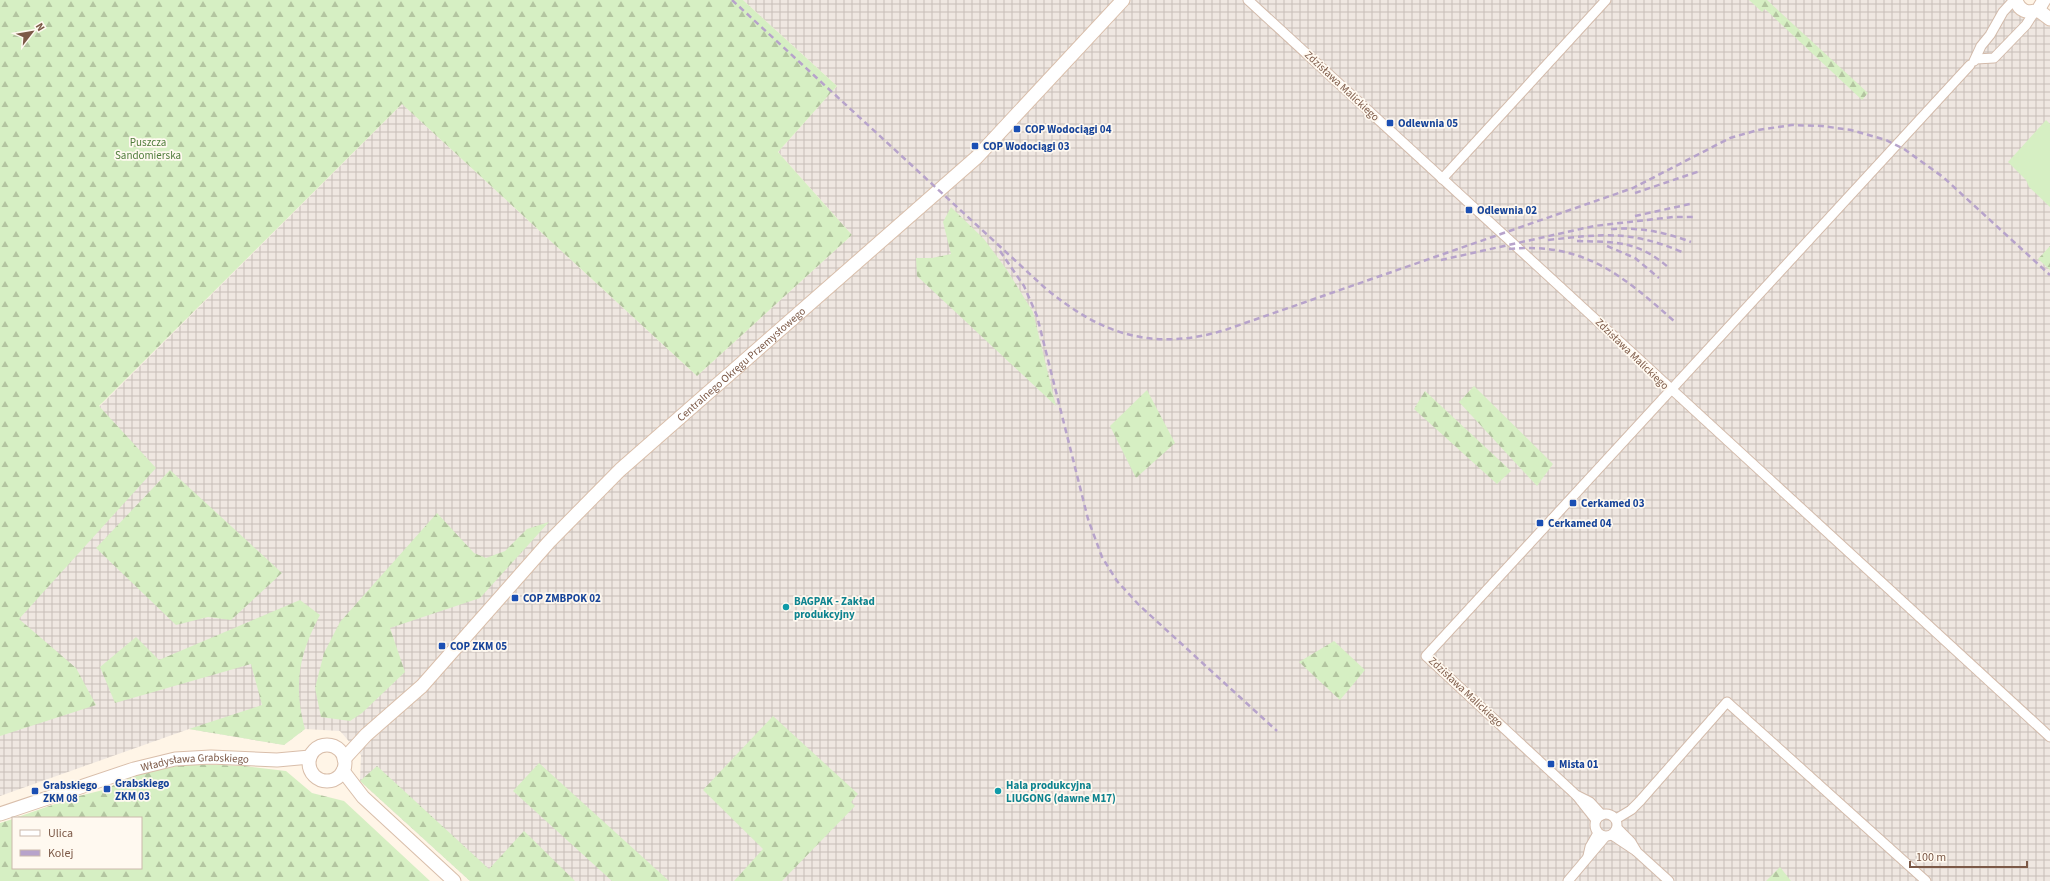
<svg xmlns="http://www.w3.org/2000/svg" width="2050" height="881" viewBox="0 0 2050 881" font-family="'Source Sans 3',sans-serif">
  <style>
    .industrial { fill: url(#industrial-grid) }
    .green { fill: #d6efc3 }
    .forest { fill: url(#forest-firs) }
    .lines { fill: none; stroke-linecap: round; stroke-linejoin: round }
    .street-casing { stroke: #d3bbab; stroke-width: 11 }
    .secondary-casing { stroke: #d9beaa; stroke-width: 15 }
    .street { stroke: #fff; stroke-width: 9 }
    .secondary { stroke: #fff; stroke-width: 13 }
    .rail { stroke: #b7a3cb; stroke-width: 2.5; stroke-dasharray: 6 4; stroke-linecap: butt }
    .transit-dot { fill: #1a4fb4; stroke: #fff9f0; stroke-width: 1.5 }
    .culture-dot { fill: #0f9aa8; stroke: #fff9f0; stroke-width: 1.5 }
    .labels { text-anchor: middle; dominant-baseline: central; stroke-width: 3.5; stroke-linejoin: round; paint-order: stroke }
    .street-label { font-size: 11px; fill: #7c5947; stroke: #fff9f0 }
    .transit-label { font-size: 11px; font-weight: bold; fill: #164399; stroke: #fff9f0; text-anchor: start }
    .park-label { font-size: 11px; fill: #507d3c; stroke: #fff9f0 }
    .culture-label { font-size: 11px; font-weight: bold; fill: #0d838f; stroke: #fff9f0; text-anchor: start }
  </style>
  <defs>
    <pattern id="industrial-grid" width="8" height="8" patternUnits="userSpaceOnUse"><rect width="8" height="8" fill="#efe7e1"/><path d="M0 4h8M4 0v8" fill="none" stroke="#c7beb8"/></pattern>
    <pattern id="forest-firs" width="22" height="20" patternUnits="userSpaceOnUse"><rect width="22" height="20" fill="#d6efc3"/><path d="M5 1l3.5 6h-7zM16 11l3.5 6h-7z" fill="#b3c5a0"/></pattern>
  </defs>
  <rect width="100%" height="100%" fill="#fff5e7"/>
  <polygon class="industrial" points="743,0 2013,0 2050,23 2050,881 470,881 360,781 361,755 340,731 305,729 284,745 189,729 0,796 0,612 99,407 402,104 697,376 852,235 778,152 837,86"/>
  <polygon class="green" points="2046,120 2050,124 2050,207 2029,187 2026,180 2008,162"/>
  <g class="forest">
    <polygon points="0,0 743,0 837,86 778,152 852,235 697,376 402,104 99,406 156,468 19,619 76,668 96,705 0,736"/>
    <polygon points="1749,0 1767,0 1868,93 1862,100 1765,9 1762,12"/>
    <polygon points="951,207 984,239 1007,270 1033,312 1056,406 917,276 916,258 932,258 951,254 943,222"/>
    <polygon points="2050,246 2050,270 2038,259"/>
    <polygon points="1474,386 1553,464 1537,486 1459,402"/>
    <polygon points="1147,390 1175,443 1136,478 1110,426"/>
    <polygon points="1425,391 1511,471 1497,484 1414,409"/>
    <polygon points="170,470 282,573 231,620 208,617 176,625 96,548"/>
    <polygon points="437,513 474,553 486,558 505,551 527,529 549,522 480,598 390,628 405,672 362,713 350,721 321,717 315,688 324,653 340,622"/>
    <path d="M300 600 320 615C299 654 293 685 305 729L284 745 189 729 262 705 251 664 115 703 100 667 136 637 159 660Z"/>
    <polygon points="1334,641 1365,670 1340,700 1299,662"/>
    <polygon points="773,716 858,794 851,802 855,806 782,881 734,881 763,849 703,790"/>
    <polygon points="539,763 669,881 612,881 513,791"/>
    <polygon points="197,764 244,766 286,771 312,793 344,801 430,881 0,881 0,823 13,819 13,868 141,868 141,818 15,818 75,797 103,790 104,792 110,790 110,787 132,776 176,766"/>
    <polygon points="377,766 489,869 524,831 575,881 470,881 360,781"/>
    <polygon points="1780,867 1791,881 1766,881"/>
  </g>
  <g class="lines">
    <g class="street-casing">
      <g id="street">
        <polyline points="1248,0 2050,737"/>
        <polyline points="1976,59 1994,58 2026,25 2035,11"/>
        <polyline points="1974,61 1981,46 1990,35 2003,12 2014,0"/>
        <polyline points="1442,179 1606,0"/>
        <polyline points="1577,796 1596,820"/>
        <circle cx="1606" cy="825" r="11"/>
        <polyline points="1602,815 1590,802 1576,795 1426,656 1970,65"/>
        <polyline points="1616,819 1631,810 1640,801 1727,702 1926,881"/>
        <polyline points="1617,828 1631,842 1637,852 1669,881"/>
        <polyline points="1612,835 1636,851"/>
        <polyline points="1588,856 1590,847 1598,833"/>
        <polyline points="1568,881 1605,837"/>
      </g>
    </g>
    <g class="secondary-casing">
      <g id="secondary">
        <path d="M2016 0C2019 11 2028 14 2038 10L2044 0"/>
        <polyline points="2038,10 2050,19"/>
        <circle cx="327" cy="763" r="18"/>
        <path id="s1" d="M344 759 366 735 422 686 549 542 620 470 977 157 1123 0"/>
        <polyline points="343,771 363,797 454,881"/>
        <path id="s2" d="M0 814 134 769 175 759 211 757 277 760 310 757"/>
      </g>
    </g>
    <use href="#street" class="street"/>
    <use href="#secondary" class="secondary"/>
    <g class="rail">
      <path d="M732 0 1044 287C1100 334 1152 352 1225 330L1633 188 1730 138 1758 130 1792 125 1822 126 1851 130 1886 140 1904 149 1943 177 2050 275"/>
      <polyline points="1635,193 1700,171"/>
      <polyline points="1635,216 1690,204"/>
      <path d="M1611 229C1639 227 1665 232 1691 242"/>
      <path d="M1548 240C1603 234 1630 230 1682 252"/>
      <path d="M1577 241C1616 242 1639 241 1669 268"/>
      <polyline points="1607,246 1635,258 1659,278"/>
      <path d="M1509 249C1584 242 1622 275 1674 321"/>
      <polyline points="1000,251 1024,286 1037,316 1088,519 1102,557 1117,581 1139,605 1277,731"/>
      <polyline points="1441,260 1594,226 1673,217 1696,217"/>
    </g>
  </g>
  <g class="transit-dot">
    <rect x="1386" y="119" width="8" height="8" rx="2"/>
    <rect x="1013" y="125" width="8" height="8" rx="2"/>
    <rect x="971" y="142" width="8" height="8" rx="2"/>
    <rect x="1465" y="206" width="8" height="8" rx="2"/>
    <rect x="1569" y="499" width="8" height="8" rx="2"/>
    <rect x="1536" y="519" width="8" height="8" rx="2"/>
    <rect x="511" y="594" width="8" height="8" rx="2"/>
    <rect x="438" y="642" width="8" height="8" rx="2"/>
    <rect x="1547" y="760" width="8" height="8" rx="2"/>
    <rect x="103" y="785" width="8" height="8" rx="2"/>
    <rect x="31" y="787" width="8" height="8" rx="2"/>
  </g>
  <g class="culture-dot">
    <circle cx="786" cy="607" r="4"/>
    <circle cx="998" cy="791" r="4"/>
  </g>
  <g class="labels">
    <g class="street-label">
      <text transform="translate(1342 86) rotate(43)">Zdzisława Malickiego</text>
      <text transform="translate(1632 354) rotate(44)">Zdzisława Malickiego</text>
      <text stroke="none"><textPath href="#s1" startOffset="561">Centralnego Okręgu Przemysłowego</textPath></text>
      <text transform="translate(1466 692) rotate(43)">Zdzisława Malickiego</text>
      <text stroke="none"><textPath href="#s2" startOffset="203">Władysława Grabskiego</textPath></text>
    </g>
    <g class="transit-label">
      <text x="1398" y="123">Odlewnia 05</text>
      <text x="1025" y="129">COP Wodociągi 04</text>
      <text x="983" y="146">COP Wodociągi 03</text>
      <text x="1477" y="210">Odlewnia 02</text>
      <text x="1581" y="503">Cerkamed 03</text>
      <text x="1548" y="523">Cerkamed 04</text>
      <text x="523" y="598">COP ZMBPOK 02</text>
      <text x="450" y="646">COP ZKM 05</text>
      <text x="1559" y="764">Mista 01</text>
      <text x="115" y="783">Grabskiego<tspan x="115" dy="13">ZKM 03</tspan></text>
      <text x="43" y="785">Grabskiego<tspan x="43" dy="13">ZKM 08</tspan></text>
    </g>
    <g class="park-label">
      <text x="148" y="142">Puszcza<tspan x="148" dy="13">Sandomierska</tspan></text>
    </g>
    <g class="culture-label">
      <text x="794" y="601">BAGPAK - Zakład<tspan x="794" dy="13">produkcyjny</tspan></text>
      <text x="1006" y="785">Hala produkcyjna<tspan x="1006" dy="13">LIUGONG (dawne M17)</tspan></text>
    </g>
  </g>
  <rect x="12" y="817" width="130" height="52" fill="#fff9f0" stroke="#cbb9ac"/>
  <rect x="20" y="830" width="20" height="6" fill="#ffffff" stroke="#cbb9ac"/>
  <text x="48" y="837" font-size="12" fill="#7c5947">Ulica</text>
  <rect x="20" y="850" width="20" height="6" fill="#b7a3cb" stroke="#cbb9ac"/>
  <text x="48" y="857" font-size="12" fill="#7c5947">Kolej</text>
  <g transform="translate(32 32) rotate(59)" stroke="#fff9f0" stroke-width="3" paint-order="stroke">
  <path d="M0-3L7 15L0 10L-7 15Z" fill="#7c5947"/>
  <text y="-6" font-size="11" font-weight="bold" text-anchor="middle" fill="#7c5947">N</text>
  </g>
  <path d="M1910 861v6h117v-6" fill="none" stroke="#7c5947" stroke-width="2"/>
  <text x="1916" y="861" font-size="12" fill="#7c5947" stroke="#fff9f0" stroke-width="3" paint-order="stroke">100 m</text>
</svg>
